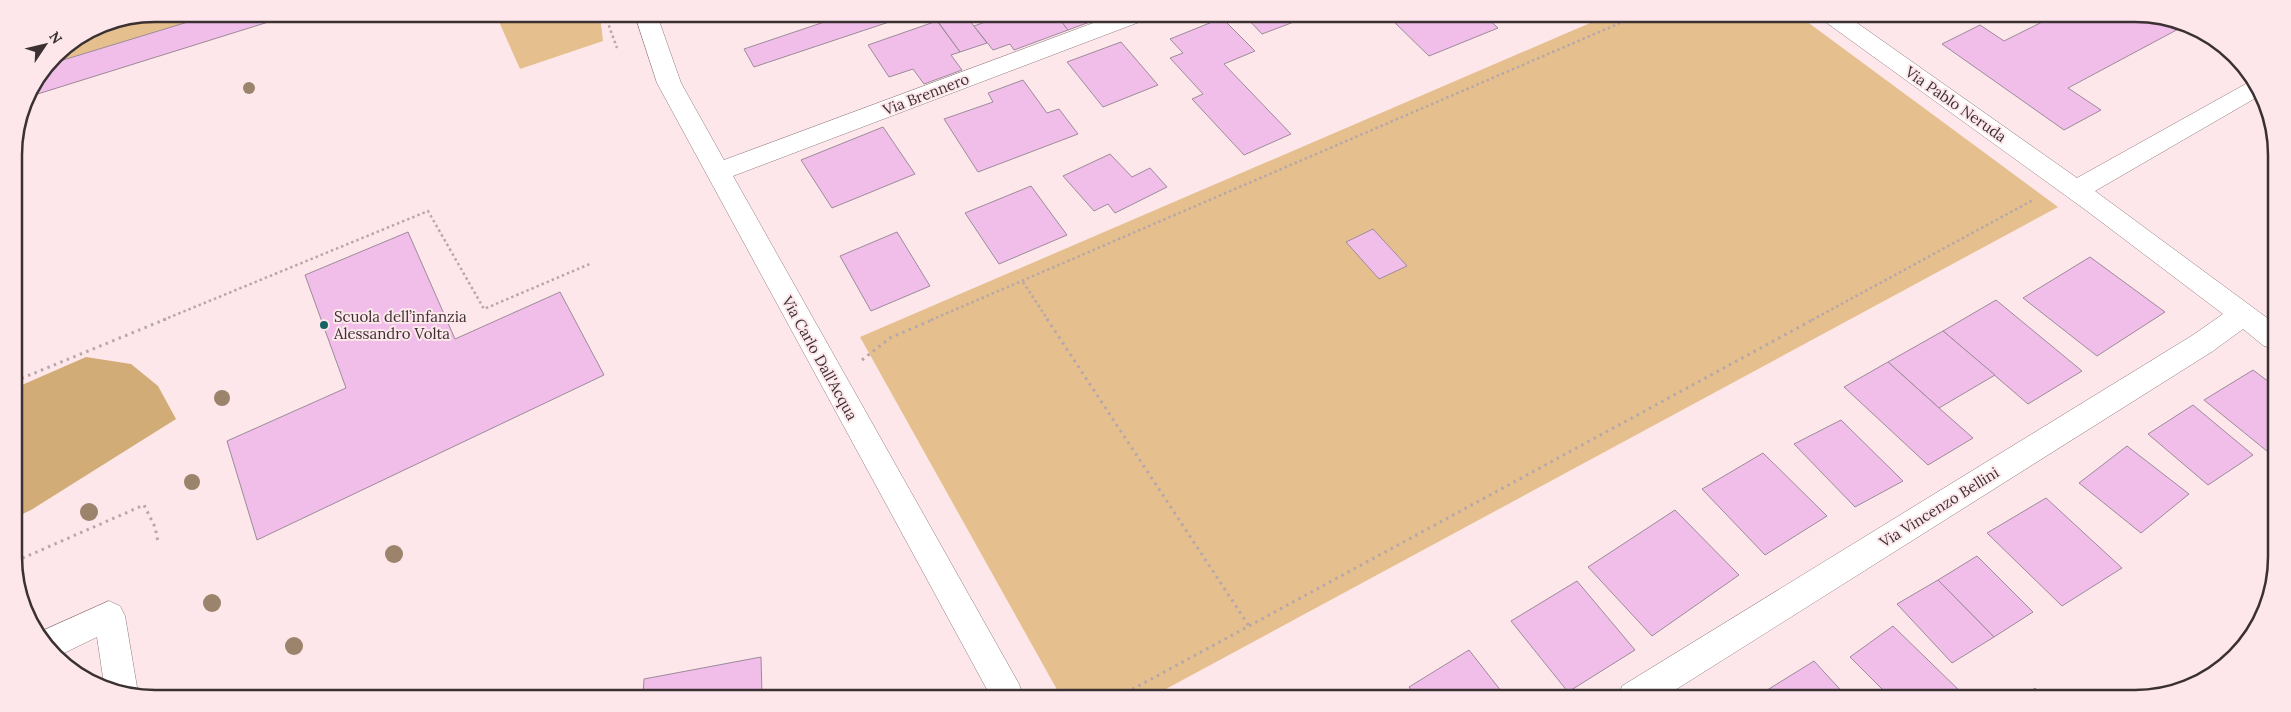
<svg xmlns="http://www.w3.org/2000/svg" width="2291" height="712" viewBox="0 0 2291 712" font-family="Lora,serif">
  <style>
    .green { fill: #e5c08e }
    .forest { fill: #d2ac77 }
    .building { fill: #f1beea; stroke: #9c8b99 }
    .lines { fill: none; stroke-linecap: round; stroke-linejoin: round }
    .minor-casing { stroke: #937b7f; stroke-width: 1 }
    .path-far1 { stroke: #b8a7aa; stroke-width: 2.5; stroke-dasharray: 2.5 3; stroke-linecap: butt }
    .path { stroke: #b8a7aa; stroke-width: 3; stroke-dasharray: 2.5 4.5; stroke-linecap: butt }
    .minor { fill: #fff; fill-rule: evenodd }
    .tree { fill: #9b836c }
    .poi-dot { fill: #156461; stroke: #fde7eb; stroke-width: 2 }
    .labels { text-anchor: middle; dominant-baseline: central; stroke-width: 4; stroke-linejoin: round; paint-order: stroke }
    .street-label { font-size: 15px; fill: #3b3133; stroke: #fde7eb }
    .poi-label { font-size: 15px; fill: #3b3133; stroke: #fde7eb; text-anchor: start }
    .rim { fill: none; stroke: #3b3133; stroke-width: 2.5 }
  </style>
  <rect width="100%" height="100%" fill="#fde7eb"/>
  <g class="green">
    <polygon points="156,14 294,14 28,97 56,55 102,24"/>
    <polygon points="496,15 600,15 603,41 520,69"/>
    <polygon points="1604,17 1802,18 2058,207 1153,696 1060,695 860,337"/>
  </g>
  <polygon class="forest" points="86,357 131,364 158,386 176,419 31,510 16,517 15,388"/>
  <g class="building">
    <polygon points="214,14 294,14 28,97 50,64"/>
    <polygon points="845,15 907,16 754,67 744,49"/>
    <polygon points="934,16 966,16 987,43 960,52"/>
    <polygon points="1002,16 1022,16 1024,19 1031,16 1057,16 1068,30 1014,50 1010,44 993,50 974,26"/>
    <polygon points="1057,16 1106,16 1068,30"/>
    <polygon points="1245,16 1307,17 1262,34"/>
    <polygon points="1396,17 1486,17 1498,28 1429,56 1391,19"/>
    <polygon points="1222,18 1255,51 1224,64 1291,134 1244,155 1192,99 1203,94 1170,58 1183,53 1170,39"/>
    <polygon points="2050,18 2172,19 2184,26 2068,88 2101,110 2064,130 1942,44 1980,25 2004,41"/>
    <polygon points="937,21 960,52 951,55 962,70 924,84 913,69 889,77 868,45"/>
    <polygon points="1121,42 1158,85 1103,107 1067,62"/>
    <polygon points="1023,80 1047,113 1059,109 1078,134 978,172 944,119 993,102 988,93"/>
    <polygon points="883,127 915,174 832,208 801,160"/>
    <polygon points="1110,154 1132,177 1150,168 1167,187 1115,213 1108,204 1094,211 1063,176"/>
    <polygon points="1031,186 1067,235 999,264 965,213"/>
    <polygon points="1373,229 1407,266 1379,279 1346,242"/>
    <polygon points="408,232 455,339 560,292 604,375 257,540 227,441 346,388 305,275"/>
    <polygon points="897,232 930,286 871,311 840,256"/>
    <polygon points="2090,257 2165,312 2097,356 2023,298"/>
    <polygon points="1996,300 2082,371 2028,404 1943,331"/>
    <polygon points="1943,331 1995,375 1939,408 1888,362"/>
    <polygon points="1888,362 1939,408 1973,438 1928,465 1844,387"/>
    <polygon points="2253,370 2273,385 2273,456 2204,400"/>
    <polygon points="2193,405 2253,455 2208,485 2148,434"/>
    <polygon points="1841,420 1903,481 1855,507 1794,444"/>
    <polygon points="2127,446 2189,494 2141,533 2079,483"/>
    <polygon points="1763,453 1827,516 1765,555 1702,489"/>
    <polygon points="2046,498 2122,568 2062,606 1987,533"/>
    <polygon points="1675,510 1739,575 1652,636 1588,567"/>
    <polygon points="1977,556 2033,612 1994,637 1938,580"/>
    <polygon points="1938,580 1994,637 1952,663 1897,604"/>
    <polygon points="1577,581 1635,650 1568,692 1511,621"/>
    <polygon points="1893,626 1966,697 1890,697 1850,657"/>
    <polygon points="1469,650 1505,696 1416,696 1409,687"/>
    <polygon points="761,657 762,695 643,695 644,679"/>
    <polygon points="1814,661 1847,697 1756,697"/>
    <polygon points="2035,688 2044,698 2021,698"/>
  </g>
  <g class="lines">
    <g class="minor-casing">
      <g id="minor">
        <polygon points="635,15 657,15 681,83 724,160 1112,16 1145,16 1142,21 733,176 1019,684 1023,695 990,695 657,83"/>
        <polygon points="1824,18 1850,18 2077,178 2251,81 2259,96 2095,191 2274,323 2274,349 2264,346 2243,329 2213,351 1664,697 1618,697 1622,686 2193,335 2223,314 2087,211 1827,23"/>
        <polygon points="109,601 120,606 125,616 138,693 119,693 104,684 97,637 58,656 49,650 40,632"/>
      </g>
    </g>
    <g class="path-far1">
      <polyline points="605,15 617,48"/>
      <polyline points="94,30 129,19"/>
      <polyline points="1023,282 1048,320"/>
      <polyline points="163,320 428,211 484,309 592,263"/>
      <polyline points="931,320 1634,17"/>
      <polyline points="1812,320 2033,200"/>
    </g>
    <g class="path">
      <polyline points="1047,319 1249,626"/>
      <polyline points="862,360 890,338 934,319"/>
      <polyline points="15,381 166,319"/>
      <polyline points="16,561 144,505 155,527 158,542"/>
      <polyline points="1120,696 1814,319"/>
    </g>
    <use href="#minor" class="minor"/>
  </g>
  <g class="tree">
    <circle cx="249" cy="88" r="6"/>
    <circle cx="222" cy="398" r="8"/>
    <circle cx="192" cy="482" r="8"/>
    <circle cx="89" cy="512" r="9"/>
    <circle cx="394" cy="554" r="9"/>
    <circle cx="212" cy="603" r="9"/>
    <circle cx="294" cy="646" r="9"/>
  </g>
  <circle class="poi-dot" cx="324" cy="325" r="5"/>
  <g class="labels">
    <g class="street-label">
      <text transform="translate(926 94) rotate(-21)">Via Brennero</text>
      <text transform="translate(1956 104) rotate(35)">Via Pablo Neruda</text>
      <text transform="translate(820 358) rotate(61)">Via Carlo Dall'Acqua</text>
      <text transform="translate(1939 507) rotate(-32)">Via Vincenzo Bellini</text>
    </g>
    <g class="poi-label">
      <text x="334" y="316">Scuola dell’infanzia<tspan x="334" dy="17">Alessandro Volta</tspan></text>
    </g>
  </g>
  <path d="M0 0H2291V712H0ZM155 22H2135A133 133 0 0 1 2268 155V557A133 133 0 0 1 2135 690H155A133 133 0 0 1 22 557V155A133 133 0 0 1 155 22Z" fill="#fde7eb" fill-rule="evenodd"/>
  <path class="rim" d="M155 22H2135A133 133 0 0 1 2268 155V557A133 133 0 0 1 2135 690H155A133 133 0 0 1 22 557V155A133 133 0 0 1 155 22Z"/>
  <g transform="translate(45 45) rotate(55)" stroke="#fde7eb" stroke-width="4" paint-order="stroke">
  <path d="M0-4L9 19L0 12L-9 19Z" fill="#3b3133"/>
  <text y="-8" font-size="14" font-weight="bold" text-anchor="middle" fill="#3b3133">N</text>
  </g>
</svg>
